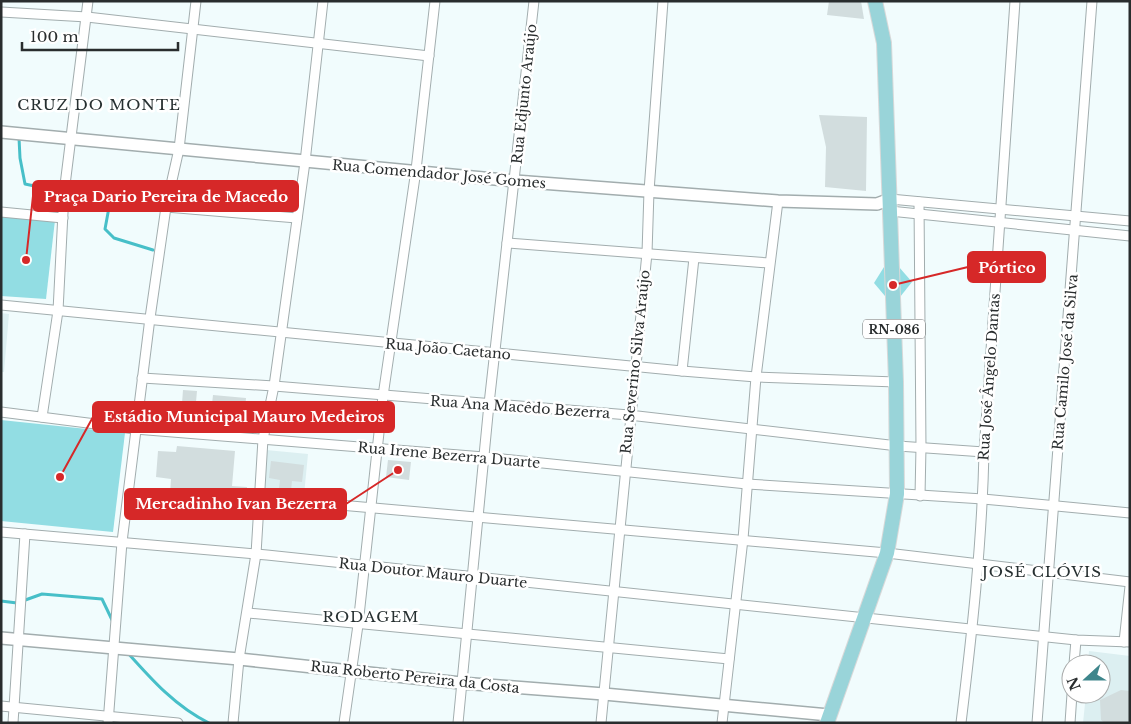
<svg xmlns="http://www.w3.org/2000/svg" width="1131" height="724" viewBox="0 0 1131 724" font-family="'Libre Baskerville',serif">
  <style>
    .built { fill: #dceff1 }
    .green { fill: #92dde3 }
    .lines { fill: none; stroke-linecap: round; stroke-linejoin: round }
    .stream { stroke: #47bfc8; stroke-width: 3 }
    .building { fill: #d2ddde }
    .minor-casing { stroke: #a2adae; stroke-width: 11 }
    .tertiary-casing { stroke: #a2adae; stroke-width: 14 }
    .primary-casing { stroke: #d8d9d9; stroke-width: 16 }
    .minor { stroke: #fff; stroke-width: 9 }
    .tertiary { stroke: #fff; stroke-width: 11 }
    .primary { stroke: #99d4d9; stroke-width: 14 }
    .labels { text-anchor: middle; dominant-baseline: central; stroke-width: 5; stroke-linejoin: round; paint-order: stroke }
    .shield { fill: #fff; stroke: #696c6d; stroke-width: 1 }
    .shield-label { font-size: 12px; font-weight: bold; fill: #292d2e }
    .street-label { font-size: 14px; fill: #292d2e; stroke: #fff }
    .neighbourhood-label { font-size: 15px; letter-spacing: 1px; fill: #273031; stroke: #fff }
    .leader { fill: none; stroke: #d62828; stroke-width: 2 }
    .callout-dot { fill: #d62828; stroke: #fff; stroke-width: 2 }
    .callout { fill: #d62828; stroke: #d62828; stroke-width: 2 }
    .callout-label { font-size: 15px; text-anchor: middle; font-weight: bold; fill: #fff }
  </style>
  <rect width="100%" height="100%" fill="#f1fcfd"/>
  <g class="built">
    <polygon points="1,313 9,314 4,372 1,372"/>
    <polygon points="266,450 308,454 304,495 263,492"/>
    <polygon points="1089,651 1130,656 1130,723 1083,723 1086,694 1101,694 1101,664 1088,664"/>
  </g>
  <g class="green">
    <polygon points="1,213 55,220 46,299 1,296"/>
    <polygon points="884,267 899,267 912,282 900,297 885,296 874,283"/>
    <polygon points="1,420 125,433 113,532 1,521"/>
  </g>
  <g class="lines">
    <g class="stream">
      <polyline points="19,138 20,158 25,184 110,202 105,229 114,238 153,250"/>
      <polyline points="111,202 152,206"/>
      <polyline points="1,601 17,603 42,594 102,599 113,622"/>
      <path d="M127 652C152 680 176 707 209 723"/>
    </g>
  </g>
  <g class="building">
    <polygon points="829,1 861,1 864,19 827,15"/>
    <polygon points="819,115 867,117 866,191 825,187 826,147"/>
    <polygon points="183,390 197,391 196,402 212,404 213,395 246,398 244,421 233,420 232,424 221,423 221,420 181,417"/>
    <polygon points="177,446 235,451 232,486 247,487 246,505 179,501 180,496 170,495 171,479 156,477 158,451 176,452"/>
    <polygon points="388,460 411,462 409,480 386,477"/>
    <polygon points="271,461 304,465 302,482 292,481 291,491 279,489 280,480 269,478"/>
    <polygon points="1121,690 1130,691 1130,723 1105,723 1101,720 1100,700"/>
  </g>
  <g class="lines">
    <g class="minor-casing">
      <g id="minor">
        <polyline points="1,12 87,17 429,56"/>
        <polyline points="890,199 1130,221"/>
        <polyline points="919,202 921,447 920,496"/>
        <polyline points="166,207 297,218"/>
        <polyline points="890,211 1130,236"/>
        <polyline points="1,212 63,218"/>
        <polyline points="507,243 769,263"/>
        <polyline points="1,305 682,371 756,377 896,382"/>
        <polyline points="682,371 694,258"/>
        <polyline points="142,378 274,386 629,415 898,446 984,452"/>
        <polyline points="1,412 135,429 484,457 747,484 983,499 1130,513"/>
        <polyline points="42,417 58,311 64,193 88,1"/>
        <polyline points="260,498 887,553 1130,582"/>
        <polyline points="1,532 267,555 1076,640 1130,642"/>
        <polyline points="248,613 729,659"/>
        <polyline points="1124,642 1130,586"/>
        <polyline points="1074,664 1076,640"/>
        <polyline points="1,706 178,723"/>
        <polyline points="13,723 25,534"/>
        <polyline points="108,723 122,542 150,318 166,207 179,149 196,1"/>
        <polyline points="233,723 239,659 256,554 263,439 274,386 305,162 323,1"/>
        <polyline points="344,723 358,625 383,396 416,170 435,1"/>
        <polyline points="458,723 489,404 534,1"/>
        <polyline points="601,723 647,253 649,191 663,1"/>
        <polyline points="722,723 743,539 756,377 778,201"/>
        <path d="M961 723C972 633 982 543 984 452L1015 1"/>
        <polyline points="1037,723 1092,1"/>
        <polyline points="1070,723 1072,694"/>
      </g>
    </g>
    <g class="tertiary-casing">
      <g id="tertiary">
        <polyline points="1,132 515,181 778,201 877,204 890,199"/>
        <polyline points="1,638 239,659 461,683 604,694 829,715"/>
      </g>
    </g>
    <g class="primary-casing">
      <polyline id="primary" points="827,723 887,553 897,494 896,382 884,43 875,1"/>
    </g>
    <use href="#minor" class="minor"/>
    <use href="#tertiary" class="tertiary"/>
    <use href="#primary" class="primary"/>
  </g>
  <g class="labels">
    <rect class="shield" x="863" y="319.5" width="62" height="19" rx="4"/>
    <g class="shield-label">
      <text x="894" y="329">RN-086</text>
    </g>
    <g class="street-label">
      <text transform="translate(524 94) rotate(-84)">Rua Edjunto Araújo</text>
      <text transform="translate(439 174) rotate(5)">Rua Comendador José Gomes</text>
      <text transform="translate(448 349) rotate(5)">Rua João Caetano</text>
      <text transform="translate(635 362) rotate(-84)">Rua Severino Silva Araújo</text>
      <text transform="translate(1065 362) rotate(-85)">Rua Camilo José da Silva</text>
      <text transform="translate(989 377) rotate(-86)">Rua José Ângelo Dantas</text>
      <text transform="translate(520 407) rotate(4)">Rua Ana Macêdo Bezerra</text>
      <text transform="translate(449 455) rotate(5)">Rua Irene Bezerra Duarte</text>
      <text transform="translate(433 573) rotate(6)">Rua Doutor Mauro Duarte</text>
      <text transform="translate(415 677) rotate(6)">Rua Roberto Pereira da Costa</text>
    </g>
    <g class="neighbourhood-label">
      <text x="99" y="104">CRUZ DO MONTE</text>
      <text x="1042" y="571">JOSÉ CLÓVIS</text>
      <text x="371" y="616">RODAGEM</text>
    </g>
  </g>
  <path class="leader" d="M26 260L33 196M893 285L968 267M60 477L93 417M398 470L346 504"/>
  <g class="callout-dot">
    <circle cx="26" cy="260" r="5"/>
    <circle cx="893" cy="285" r="5"/>
    <circle cx="60" cy="477" r="5"/>
    <circle cx="398" cy="470" r="5"/>
  </g>
  <g class="callout">
    <rect x="33" y="181" width="265" height="30" rx="5"/>
    <rect x="968" y="252" width="77" height="30" rx="5"/>
    <rect x="93" y="402" width="301" height="30" rx="5"/>
    <rect x="125" y="489" width="221" height="30" rx="5"/>
  </g>
  <g class="callout-label">
    <text x="166" y="202">Praça Dario Pereira de Macedo</text>
    <text x="1007" y="273">Pórtico</text>
    <text x="244" y="422">Estádio Municipal Mauro Medeiros</text>
    <text x="236" y="509">Mercadinho Ivan Bezerra</text>
  </g>
  <rect width="1131" height="724" fill="none" stroke="#292d2e" stroke-width="5"/>
  <g transform="translate(1086 679) rotate(249)"><circle r="24" fill="#ffffff" stroke="#a9abab"/>
  <path d="M0-4L9 19L0 12L-9 19Z" fill="#3e868c"/>
  <text y="-8" font-size="14" font-weight="bold" text-anchor="middle" fill="#292d2e">N</text>
  </g>
  <path d="M22 42v8h156v-8" fill="none" stroke="#292d2e" stroke-width="2.5"/>
  <text x="30" y="42" font-size="15" fill="#292d2e" stroke="#ffffff" stroke-width="4" paint-order="stroke">100 m</text>
</svg>
